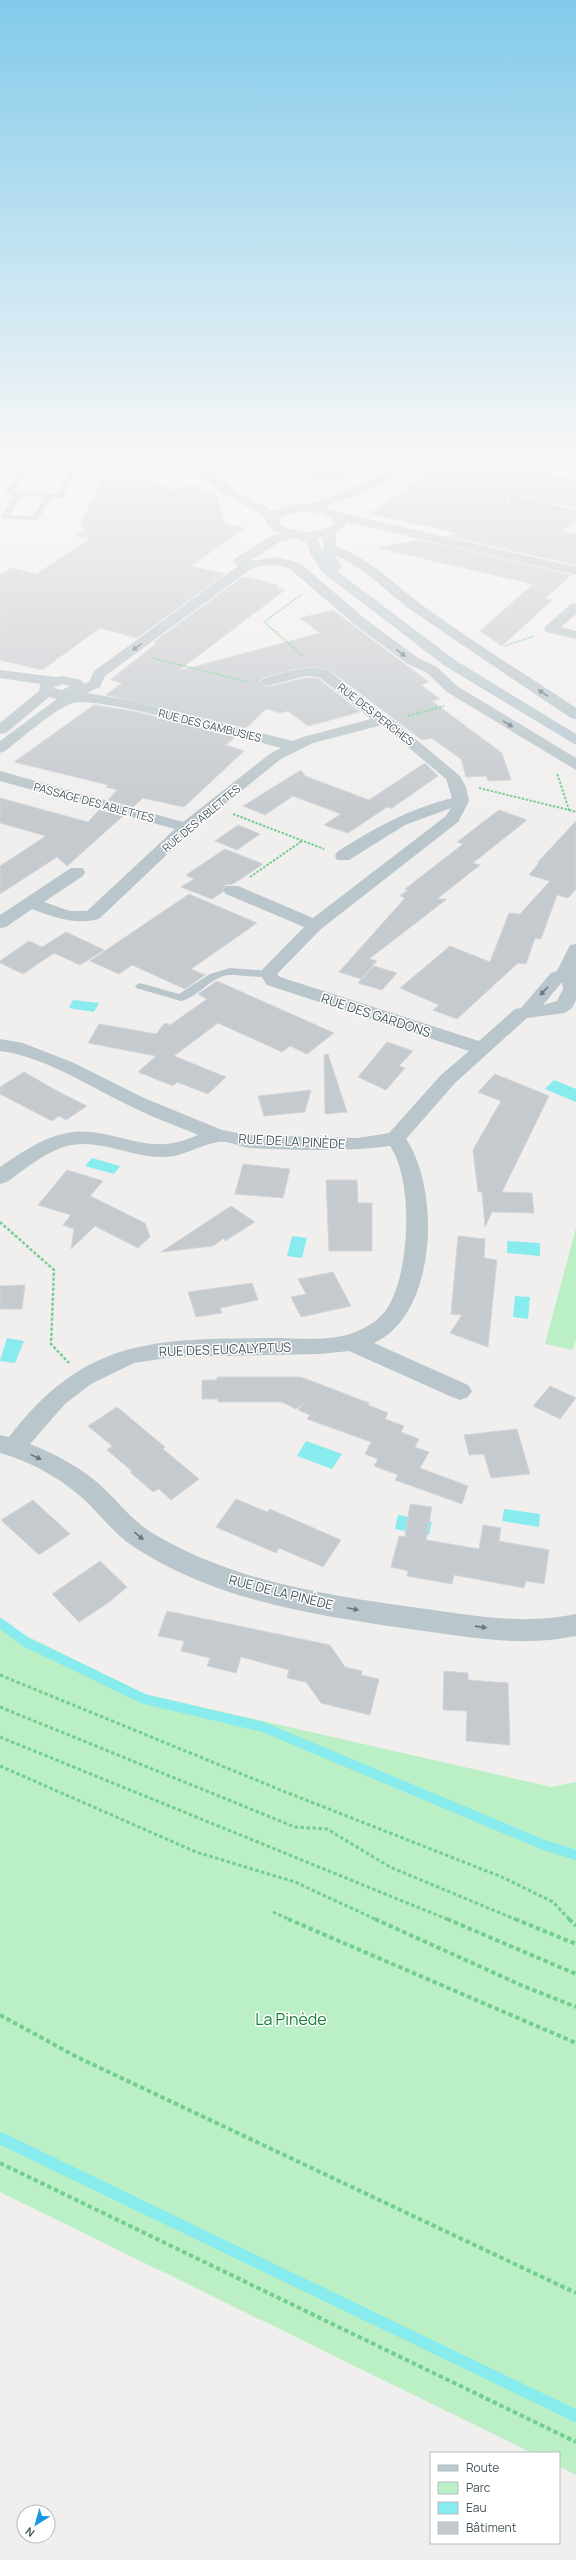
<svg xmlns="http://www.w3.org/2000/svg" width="576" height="2560" viewBox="0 0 576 2560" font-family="Manrope,sans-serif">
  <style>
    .green { fill: #bbefc5 }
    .water { fill: #88ebed }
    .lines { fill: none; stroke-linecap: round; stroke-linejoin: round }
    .stream-far1 { stroke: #88ebed; stroke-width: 10 }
    .stream { stroke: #88ebed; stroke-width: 12 }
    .building { fill: #c5cace; stroke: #d2d6da }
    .path-far4 { stroke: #73ce8f; stroke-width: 1.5; stroke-dasharray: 2 1; stroke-linecap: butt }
    .path-far3 { stroke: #73ce8f; stroke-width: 2; stroke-dasharray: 2.5 1.5; stroke-linecap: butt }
    .path-far2 { stroke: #73ce8f; stroke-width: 2.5; stroke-dasharray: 3 2; stroke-linecap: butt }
    .path-far1 { stroke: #73ce8f; stroke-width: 3; stroke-dasharray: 3.5 2.5; stroke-linecap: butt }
    .path { stroke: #73ce8f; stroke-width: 4; stroke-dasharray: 4.5 3; stroke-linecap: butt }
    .lane { fill: #b9c6cb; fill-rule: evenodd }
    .street { fill: #b9c6cb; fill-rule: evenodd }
    .secondary { fill: #b9c9d0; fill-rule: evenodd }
    .oneway { fill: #68777d }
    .labels { text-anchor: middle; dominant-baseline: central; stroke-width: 3; stroke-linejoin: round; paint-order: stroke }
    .far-street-label { font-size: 11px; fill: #46555c; stroke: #fff }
    .street-label { font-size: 13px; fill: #46555c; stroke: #fff }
    .near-park-label { font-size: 16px; fill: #157e35; stroke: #fff }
  </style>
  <rect width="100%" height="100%" fill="#f1eeee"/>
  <g class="green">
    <polygon points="576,1228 576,1339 573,1350 545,1344"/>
    <polygon points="0,1623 145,1694 551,1787 576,1782 576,2475 559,2466 559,2453 532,2453 0,2192"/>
  </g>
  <g class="water">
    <polygon points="73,1000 99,1003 94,1012 69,1008"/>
    <polygon points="554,1080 576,1089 576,1102 545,1089"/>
    <polygon points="92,1158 120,1166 114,1174 85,1166"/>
    <polygon points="292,1236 307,1238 302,1258 287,1256"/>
    <polygon points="507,1241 540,1243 540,1256 507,1253"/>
    <polygon points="515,1296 530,1297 528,1319 513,1317"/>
    <polygon points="7,1338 24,1341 15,1363 0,1361"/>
    <polygon points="306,1441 342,1454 332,1469 297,1456"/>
    <polygon points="504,1509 540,1514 539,1527 502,1521"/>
    <polygon points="398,1515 432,1522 429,1535 395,1529"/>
  </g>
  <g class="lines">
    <polyline class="stream-far1" points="0,1623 26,1642 144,1699 263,1727 544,1845 576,1855"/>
    <polyline class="stream" points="0,2138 576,2416"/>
  </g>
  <g class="building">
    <polygon points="265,458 381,458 330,483 264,464"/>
    <polygon points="449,458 570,458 551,475 576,480 576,508 525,497 534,489 526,484 508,496 508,503 576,519 563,531 576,534 576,565 449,536 462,534 369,514 430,472 440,475 442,464"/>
    <polygon points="102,480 154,481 173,490 192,484 217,496 225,523 245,528 191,566 225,574 137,638 100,628 42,670 0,660 0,575 11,568 36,574 90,539 74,535 87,528 80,526"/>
    <polygon points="420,540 571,575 545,599 552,600 502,646 480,631 533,584 377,548"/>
    <polygon points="247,577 279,585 276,588 285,590 178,671 320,633 300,618 333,610 429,682 421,685 440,699 432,701 502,753 511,780 488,781 486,776 466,777 461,759 431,738 422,740 328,669 312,667 295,669 262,678 259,681 267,687 305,678 318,678 360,712 308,726 288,711 281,713 266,709 246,728 106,695 122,683 110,680 157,643 154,642 241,578"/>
    <polygon points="94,705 138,712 235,737 226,745 244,751 184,807 143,798 133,807 108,800 117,790 106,787 108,785 14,762"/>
    <polygon points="425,763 438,776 392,808 387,807 348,833 324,825 341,814 293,796 265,815 243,806 301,770 305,776 369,800"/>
    <polygon points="0,798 88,822 99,810 123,816 67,866 57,857 0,894 0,866 46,836 0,823"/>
    <polygon points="499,810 527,820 473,863 480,865 437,899 447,899 369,959 377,961 361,979 339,972 405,898 400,896 408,890 405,889 463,844 457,842"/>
    <polygon points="576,821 576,889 568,898 557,895 541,939 535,938 526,964 518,963 457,1019 433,1010 439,1005 400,988 450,946 490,962 509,913 520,914 550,881 529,875 539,863 537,863"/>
    <polygon points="238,825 260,834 237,850 215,841"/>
    <polygon points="225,849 263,864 233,884 225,885 223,892 212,899 181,887 194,879 186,875"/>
    <polygon points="189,894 257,923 191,969 205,975 185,989 132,965 119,974 90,961"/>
    <polygon points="66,932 104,950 80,965 54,953 23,974 0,963 0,961 29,941 42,947"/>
    <polygon points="374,966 397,973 382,990 358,983"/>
    <polygon points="217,981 334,1033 307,1054 290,1046 282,1052 218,1023 174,1056 226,1077 208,1094 177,1082 173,1086 138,1072 156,1056 88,1043 99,1024 156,1034 165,1023 170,1025 207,999 198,994"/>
    <polygon points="387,1042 413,1051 399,1066 405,1068 386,1090 358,1077"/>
    <polygon points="328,1054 347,1112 325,1114 324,1055"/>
    <polygon points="24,1072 59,1092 87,1106 66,1120 59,1116 52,1121 0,1094 0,1087"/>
    <polygon points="495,1074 549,1096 502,1192 532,1193 534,1213 492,1212 485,1227 482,1192 478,1192 473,1150 501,1101 478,1092"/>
    <polygon points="311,1090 305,1112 264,1116 258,1096"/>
    <polygon points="243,1164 290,1169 283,1198 235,1194"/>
    <polygon points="67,1170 103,1181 90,1196 145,1223 150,1237 138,1248 95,1226 71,1249 74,1229 63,1225 71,1215 38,1205"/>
    <polygon points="326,1180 357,1180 358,1203 372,1203 372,1251 329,1251"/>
    <polygon points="231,1206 255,1222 225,1241 224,1238 213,1246 161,1252"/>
    <polygon points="458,1236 485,1239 484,1258 497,1260 488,1347 450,1333 462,1315 451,1314"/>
    <polygon points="333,1272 351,1306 301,1317 291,1297 306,1294 298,1279"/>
    <polygon points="252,1283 258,1300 220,1308 222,1313 196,1317 188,1292"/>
    <polygon points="25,1285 22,1309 0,1309 0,1286"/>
    <polygon points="217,1377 301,1377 369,1403 368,1405 388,1413 385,1419 404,1426 401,1432 419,1439 415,1447 429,1452 420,1468 468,1486 462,1504 395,1480 398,1475 374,1466 378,1459 365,1454 371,1442 307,1419 310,1415 298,1410 303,1404 296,1409 282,1402 218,1402 218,1399 202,1399 202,1380 217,1380"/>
    <polygon points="550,1386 576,1398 560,1419 533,1406"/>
    <polygon points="117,1407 165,1447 163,1449 199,1479 171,1500 159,1489 153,1492 130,1472 132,1471 107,1450 112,1446 88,1426"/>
    <polygon points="517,1429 530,1474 491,1478 484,1454 469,1455 464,1435"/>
    <polygon points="236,1499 267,1512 270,1509 341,1540 323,1567 279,1548 276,1553 216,1527"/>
    <polygon points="33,1500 70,1534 39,1555 1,1520"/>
    <polygon points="410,1504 432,1507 426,1540 479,1549 483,1525 501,1528 499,1541 549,1550 544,1584 526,1581 524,1588 454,1575 452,1584 407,1576 408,1571 391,1567 399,1536 405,1537"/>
    <polygon points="100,1561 127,1587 108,1603 79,1622 52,1594"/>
    <polygon points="167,1611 330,1645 345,1667 362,1671 361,1675 379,1679 370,1715 321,1703 306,1682 287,1678 289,1670 241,1657 236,1673 207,1666 210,1658 181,1651 184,1641 158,1636"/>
    <polygon points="444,1671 468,1673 468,1680 508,1683 510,1745 466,1741 467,1711 443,1710"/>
  </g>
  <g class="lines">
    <g class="path-far4">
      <polyline points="301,595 264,622 303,656"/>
      <polyline points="505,646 534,636"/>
      <polyline points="152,658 248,682"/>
    </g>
    <g class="path-far3">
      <polyline points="408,716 444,706"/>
      <polyline points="479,788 569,810 557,773"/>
      <polyline points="569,810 576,812"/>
      <polyline points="233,814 324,849"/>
      <polyline points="250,877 302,841"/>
    </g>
    <polyline class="path-far2" points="0,1222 54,1270 51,1344 69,1363"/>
    <g class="path-far1">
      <polyline points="0,1675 283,1791 502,1877 553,1902 570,1920"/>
      <polyline points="0,1707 295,1827 327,1829 390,1867 517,1920"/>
      <polyline points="0,1737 449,1920"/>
      <polyline points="0,1766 196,1852 295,1882 377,1920"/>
      <polyline points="273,1912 291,1920"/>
    </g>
    <g class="path">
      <polyline points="288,1919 576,2043"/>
      <polyline points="375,1919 523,1986 576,2007"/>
      <polyline points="447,1919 576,1974"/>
      <polyline points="515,1919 576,1944"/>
      <polyline points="569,1919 576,1926"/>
      <polyline points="0,2015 77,2057 576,2293"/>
      <polyline points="0,2163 576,2442"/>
    </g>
    <g class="lane">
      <path d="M24 464 29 465 13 491 57 494 73 466 78 467 62 498H51L38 520 2 519 1 517 14 495 4 493ZM21 496 45 497 33 516 10 515Z"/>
      <path d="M230 968 269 971 274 974C269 980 239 974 229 975 210 977 199 997 181 1001L136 988 135 986 140 983 179 994 210 974Z"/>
    </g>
    <g class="street">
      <polygon points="413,458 429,458 365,492 311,511 303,511 301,508 357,486"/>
      <polygon points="0,461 173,467 196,462 202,466 200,468 173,475 0,467"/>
      <polygon points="526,485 532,489 522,498 576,510 576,518 509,503 509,497"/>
      <polygon points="338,512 576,567 576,575 334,519 332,516 334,513"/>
      <path d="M296 530 302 534 300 537 279 542 250 561 277 557 300 563 364 618 418 658 437 667 457 686 576 758V770L447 692 427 673 408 664 354 624 290 569C277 564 264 564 251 569L105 676 100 687 87 693 127 700 293 741 303 737 371 719 319 677 305 676 267 686 260 682 262 679C284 673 306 664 328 670L387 717 392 719 460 776 466 787 469 801 458 822 321 929 277 974 280 977 479 1041 515 1009 521 1008 551 973 557 971 570 945 576 944V1000L572 1008 565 1013 527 1018 455 1083 406 1139C441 1190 437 1315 374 1343L468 1385 472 1391 468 1397 460 1400 452 1397 349 1351 320 1354 173 1357 134 1363 91 1384 65 1404 30 1444C55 1454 78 1466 98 1483 117 1500 132 1521 154 1534 237 1583 331 1596 426 1609 476 1616 526 1625 576 1614V1636C525 1647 475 1638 424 1631 325 1617 219 1603 134 1547 117 1536 103 1519 89 1504 64 1480 33 1462 0 1453V1435L9 1437C86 1336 157 1339 274 1338 300 1338 331 1342 355 1332 368 1327 381 1319 388 1307 410 1271 414 1181 390 1146 344 1152 297 1150 250 1148 240 1147 228 1140 218 1142 200 1145 184 1156 166 1157 132 1159 94 1135 61 1148 41 1155 24 1170 7 1182L0 1184V1167C21 1153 41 1138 67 1133 101 1126 133 1147 166 1144 178 1143 188 1139 198 1135 175 1125 151 1117 128 1105 89 1086 43 1056 0 1051V1039L23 1043 74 1063 144 1098 222 1130 248 1135 358 1138 389 1133 441 1075 469 1051 267 985 259 973 304 927 226 894 223 890 226 886H238L313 918 446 816 451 808 405 825 349 860H337L335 856 337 852C374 828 409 809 452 798L446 779 382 725 313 743 281 759 196 827 99 919C75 925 55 918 32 909L6 927 0 928V915L71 868H83L85 872 83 876 44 902 70 911H87L175 829 0 781V771L183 822 271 753 281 748C247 739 93 693 70 704 48 714 24 737 5 751L0 753V741L57 699 49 697 6 733 0 734V723L39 691 40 684 0 678V670L56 677 62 676 81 680 84 684 89 682 94 671 238 566 233 562 234 559 271 536ZM62 684 70 686 62 690 53 688ZM562 982 563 989 557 1001 543 1005Z"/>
      <path d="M328 545C366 553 392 583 422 605 471 641 525 674 576 708V719L571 718C519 683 466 648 414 612 384 591 360 561 324 552L322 549Z"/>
      <polygon points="576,603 576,614 561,627 576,631 576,639 546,632 544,629 546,626 571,604"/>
    </g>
    <path class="secondary" d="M180 458H193L238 492 273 511C295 500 321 504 342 513L346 525 336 533 335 556 342 567 337 571 455 660 576 734V745L445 666 322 572 311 555 307 543 275 532 267 525 265 517 222 492ZM298 512 322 513 332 518 334 524C317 535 295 534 279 524L281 517ZM323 537V553L317 538Z"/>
  </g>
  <defs><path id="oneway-solid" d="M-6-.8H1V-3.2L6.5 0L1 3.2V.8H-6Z"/></defs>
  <g class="oneway">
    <use href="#oneway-solid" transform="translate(137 647) rotate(144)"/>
    <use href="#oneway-solid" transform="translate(401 653) rotate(37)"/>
    <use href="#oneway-solid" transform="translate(543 693) rotate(-146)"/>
    <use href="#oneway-solid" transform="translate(508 724) rotate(31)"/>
    <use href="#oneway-solid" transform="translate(544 991) rotate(134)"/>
    <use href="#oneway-solid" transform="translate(36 1457) rotate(26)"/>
    <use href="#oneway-solid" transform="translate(139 1536) rotate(41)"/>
    <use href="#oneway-solid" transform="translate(353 1609) rotate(12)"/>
    <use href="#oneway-solid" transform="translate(481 1627) rotate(8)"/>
  </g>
  <linearGradient id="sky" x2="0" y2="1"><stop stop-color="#81caea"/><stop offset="0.56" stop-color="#f9f7f7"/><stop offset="1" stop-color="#f9f7f7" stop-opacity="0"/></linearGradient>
  <rect width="576" height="817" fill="url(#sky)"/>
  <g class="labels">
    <g class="far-street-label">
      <text transform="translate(376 714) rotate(38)">RUE DES PERCHES</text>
      <text transform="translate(210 725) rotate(14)">RUE DES GAMBUSIES</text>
      <text transform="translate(94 802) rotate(15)">PASSAGE DES ABLETTES</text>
      <text transform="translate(201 818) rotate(-40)">RUE DES ABLETTES</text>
    </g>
    <g class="street-label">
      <text transform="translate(376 1015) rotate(18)">RUE DES GARDONS</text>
      <text transform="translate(292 1141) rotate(3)">RUE DE LA PINÈDE</text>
      <text transform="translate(225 1349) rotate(-2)">RUE DES EUCALYPTUS</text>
      <text transform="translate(281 1592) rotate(14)">RUE DE LA PINÈDE</text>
    </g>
    <g class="near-park-label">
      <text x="291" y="2019">La Pinède</text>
    </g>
  </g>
  <rect x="430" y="2452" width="130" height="92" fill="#ffffff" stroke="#b5bbbe"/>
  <rect x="438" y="2465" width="20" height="6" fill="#b9c9d0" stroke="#b5bbbe"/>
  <text x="466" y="2472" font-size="12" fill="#46555c">Route</text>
  <rect x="438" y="2482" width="20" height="12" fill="#bbefc5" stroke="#b5bbbe"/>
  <text x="466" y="2492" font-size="12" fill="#46555c">Parc</text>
  <rect x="438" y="2502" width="20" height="12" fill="#88ebed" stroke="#b5bbbe"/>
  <text x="466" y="2512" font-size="12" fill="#46555c">Eau</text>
  <rect x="438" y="2522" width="20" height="12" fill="#c5cace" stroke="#b5bbbe"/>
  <text x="466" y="2532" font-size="12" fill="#46555c">Bâtiment</text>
  <g transform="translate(36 2524) rotate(217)"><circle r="19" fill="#ffffff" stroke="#b5bbbe"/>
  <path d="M0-3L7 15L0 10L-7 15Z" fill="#1697e2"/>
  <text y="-6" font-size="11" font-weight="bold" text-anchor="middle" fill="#46555c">N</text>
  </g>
</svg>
